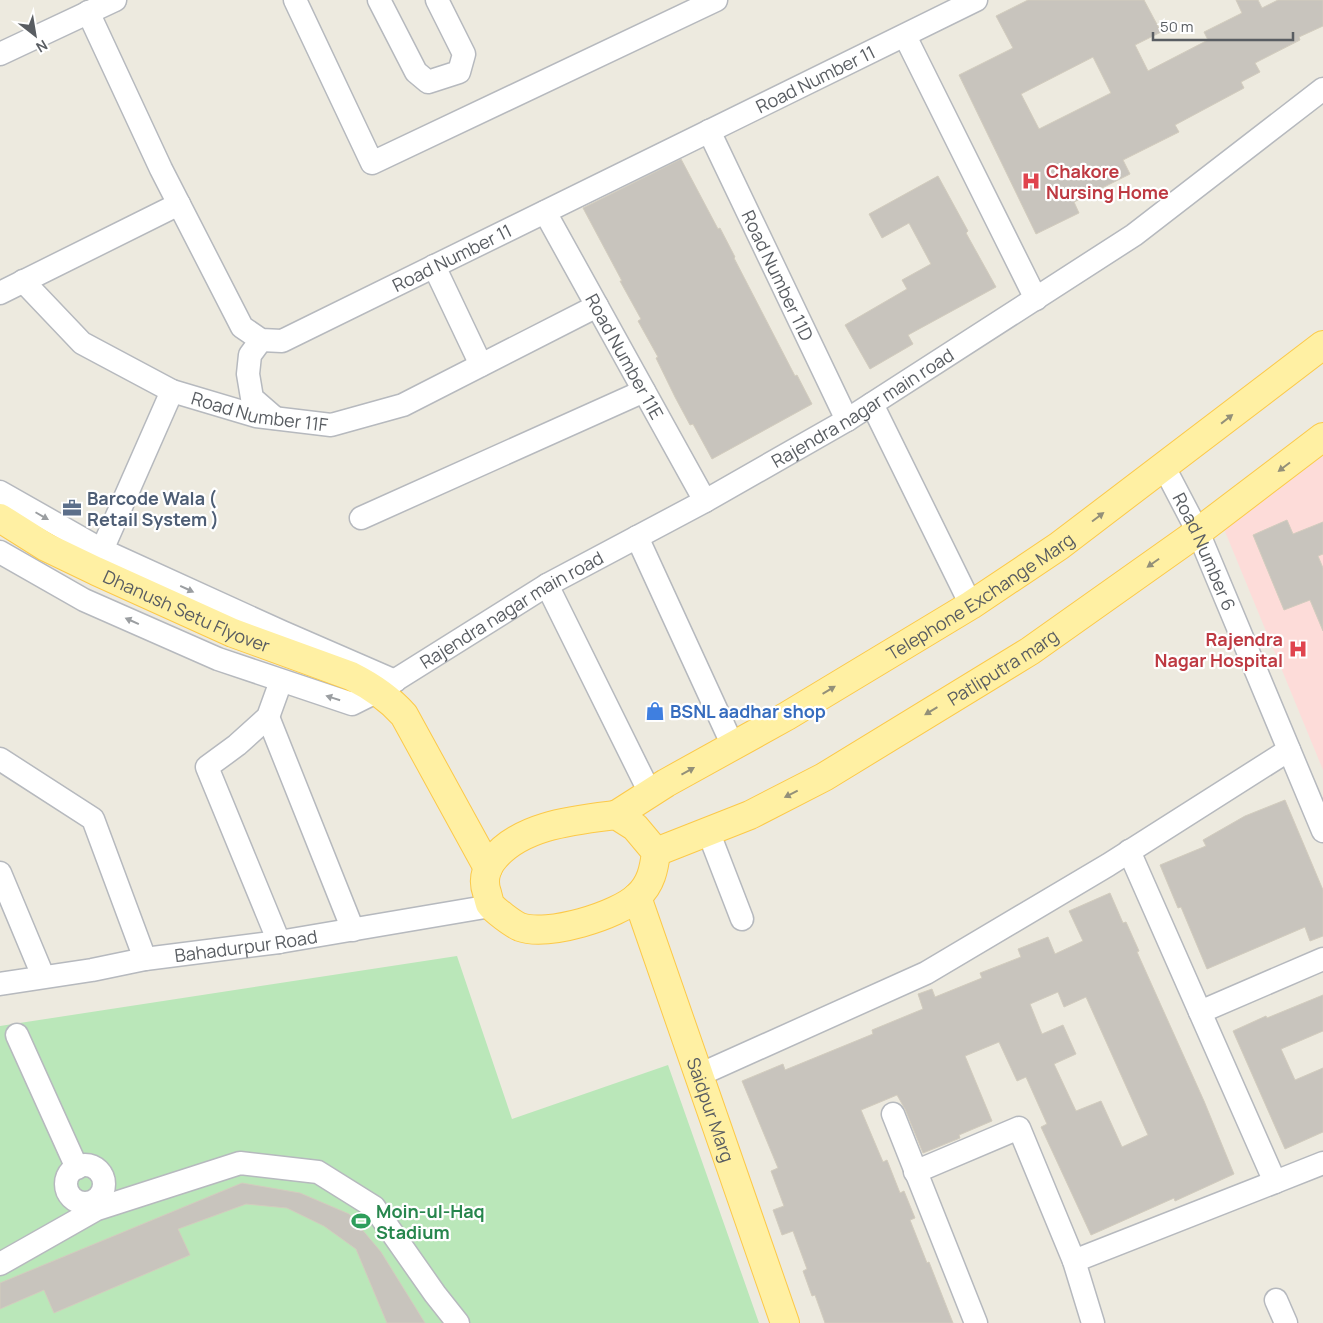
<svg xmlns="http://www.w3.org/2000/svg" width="1323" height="1323" viewBox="0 0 1323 1323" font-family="Manrope,sans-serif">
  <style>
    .medical { fill: #fddcd9 }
    .garden { fill: #bae7b9 }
    .building { fill: #c8c4bd; stroke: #d2ccbe; fill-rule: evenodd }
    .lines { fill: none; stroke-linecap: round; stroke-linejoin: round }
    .minor-casing { stroke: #b6b9be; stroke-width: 25 }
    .major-casing { stroke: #fcc949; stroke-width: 30 }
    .minor { stroke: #fff; stroke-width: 22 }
    .major { stroke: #fff0a3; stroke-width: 28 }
    .oneway { fill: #939079 }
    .oneway2 { fill: #9b9ea1 }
    .labels { text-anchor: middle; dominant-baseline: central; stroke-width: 4.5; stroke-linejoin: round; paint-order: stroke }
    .street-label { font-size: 18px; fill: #595d62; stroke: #fff }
    .health-label { font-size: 18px; font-weight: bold; fill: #be3a42; stroke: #fff; text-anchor: start }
    .service-label { font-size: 18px; font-weight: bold; fill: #4e5e75; stroke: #fff; text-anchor: start }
    .shop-label { font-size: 18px; font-weight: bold; fill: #366cbe; stroke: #fff; text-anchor: start }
    .leisure-label { font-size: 18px; font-weight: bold; fill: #27864d; stroke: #fff; text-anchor: start }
  </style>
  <rect width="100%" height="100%" fill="#edeadf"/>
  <polygon class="medical" points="1323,456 1323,770 1224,529"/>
  <polygon class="garden" points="457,956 512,1119 668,1065 759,1323 0,1323 0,1026"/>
  <g class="building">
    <path d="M1028 0H1144L1161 32 1135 45 1148 71 1208 40 1204 32 1242 13 1236 0H1258L1262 8 1278 0H1323V26L1299 37 1300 40 1255 63 1260 72 1241 82 1244 88 1175 125 1179 132 1123 160 1130 174 1074 202 1079 213 1036 234 959 75 1013 48 996 16ZM1093 57 1111 93 1039 129 1021 94Z"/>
    <polygon points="681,159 718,229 720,228 735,257 734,258 795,376 797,375 812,404 712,459 693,424 690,425 675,397 656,358 658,357 638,321 641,319 620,281 622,281 583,208"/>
    <polygon points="938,176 968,231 966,233 996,287 908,335 913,344 870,369 845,325 907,289 902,280 931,264 909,223 882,238 869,214"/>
    <polygon points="1287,520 1293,534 1323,522 1323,554 1318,556 1323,568 1323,631 1310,600 1284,610 1253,535"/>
    <polygon points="1285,800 1323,890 1323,936 1310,941 1305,927 1207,969 1181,907 1178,908 1160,865 1206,846 1203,840 1245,816"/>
    <path d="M1110 893 1123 923 1126 922 1139 951 1137 952 1204 1101 1234 1174 1175 1201 1174 1198 1091 1235 1041 1127 1047 1124 1026 1077 1017 1081 999 1042 965 1056 992 1121 959 1135 960 1138 923 1153 905 1109 897 1095 861 1110 883 1162 887 1160 900 1193 904 1191 915 1218 910 1220 927 1263 929 1262 953 1323H825L815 1295 812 1296 803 1271 807 1269 793 1231 782 1235 773 1210 784 1206 771 1171 778 1168 742 1081 783 1064 785 1070 873 1034 872 1030 923 1009 918 994 932 989 935 997 982 978 980 973 1021 957 1018 949 1048 937 1055 954 1083 941 1069 911ZM1058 992 1064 1007 1086 997 1148 1135 1122 1147 1101 1101 1076 1111 1054 1064 1076 1054 1063 1025 1042 1034 1030 1004Z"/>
    <polygon points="1323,995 1323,1031 1281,1049 1295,1080 1323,1068 1323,1132 1285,1149 1233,1031 1266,1016 1267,1018"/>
    <polygon points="242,1183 300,1193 349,1214 381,1252 425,1323 387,1323 356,1249 324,1226 287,1208 246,1204 178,1229 190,1255 54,1313 44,1290 0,1309 0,1283"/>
  </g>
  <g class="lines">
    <g class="minor-casing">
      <g id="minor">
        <polyline points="295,0 372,163 716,0"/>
        <polyline points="379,0 416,72 428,82 459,72 464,54 437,0"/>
        <path id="s1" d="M88 12 161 169 242 327 261 340 282 341 976 0"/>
        <polyline points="905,36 1036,299"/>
        <polyline points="0,54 115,0"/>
        <path id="s2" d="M709 131 847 420"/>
        <path id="s3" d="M545 212 705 501"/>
        <polyline points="434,266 481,365"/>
        <path id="s4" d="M23 281 82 343 172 391 256 416 331 425 403 405 597 306"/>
        <polyline points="0,293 179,204"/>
        <polyline points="261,340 250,355 248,374 252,398 275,418"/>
        <polyline points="872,404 971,605"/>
        <path id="s5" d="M1164 467 1198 532 1323 831"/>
        <polyline points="0,492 102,550 282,632 395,681"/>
        <polyline points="361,518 644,391"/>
        <polyline points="637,537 733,746"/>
        <polyline points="102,550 172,391"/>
        <path id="s6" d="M0 552 84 600 218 659 352 704 378 691 547 585 705 501 847 420 1134 235 1323 89"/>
        <polyline points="547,585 650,793"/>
        <polyline points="268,717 353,930"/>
        <polyline points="0,759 93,819 145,959"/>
        <polyline points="708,831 742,919"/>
        <polyline points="1129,851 1275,1182 1323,1163"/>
        <polyline points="0,873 43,976"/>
        <polyline points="279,942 207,767 237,745 268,717 281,681"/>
        <path id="s7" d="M0 984 92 970 145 959 279 942 491 906"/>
        <polyline points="1200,1012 1323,959"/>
        <polyline points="17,1035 77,1168"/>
        <polyline points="699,1075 926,973 1108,865 1289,750"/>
        <polyline points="893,1114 976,1323"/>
        <circle cx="85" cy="1184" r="19"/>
        <polyline points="915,1172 1019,1128 1074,1261 1093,1323"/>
        <polyline points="1074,1261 1275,1182"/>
        <polyline points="0,1264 97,1209 240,1163 318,1172 374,1207 435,1294 458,1323"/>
        <polyline points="1276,1300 1286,1323"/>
      </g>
    </g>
    <g class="major-casing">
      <g id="major">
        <path id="s8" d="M0 518 46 547 96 571 233 633 351 676C371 686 389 698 404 715L488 868"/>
        <path id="s9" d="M616 815 666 783 787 716 971 605 1059 546 1323 345"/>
        <path d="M616 815 635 827 656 852C654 869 651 884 638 896 618 916 547 937 520 927 513 924 494 910 490 904 489 901 488 897 487 893 483 882 485 871 492 861 519 825 575 820 616 815Z"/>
        <path id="s10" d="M656 852 750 815 824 777 1030 651 1198 532 1323 437"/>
        <path id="s11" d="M637 897 785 1323"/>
      </g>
    </g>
    <use href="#minor" class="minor"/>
    <use href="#major" class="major"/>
  </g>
  <defs><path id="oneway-solid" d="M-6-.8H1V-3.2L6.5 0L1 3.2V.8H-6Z" transform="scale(1.25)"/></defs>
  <g class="oneway">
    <use href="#oneway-solid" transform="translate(1227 419) rotate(-38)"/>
    <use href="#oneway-solid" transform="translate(1284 467) rotate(143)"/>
    <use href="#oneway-solid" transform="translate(1098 517) rotate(-37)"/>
    <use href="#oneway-solid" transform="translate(1153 563) rotate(145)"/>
    <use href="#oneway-solid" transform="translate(829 690) rotate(-31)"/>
    <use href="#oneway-solid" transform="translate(931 711) rotate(149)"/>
    <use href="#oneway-solid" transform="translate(688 771) rotate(-29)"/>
    <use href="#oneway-solid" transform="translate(791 794) rotate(153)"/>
  </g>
  <g class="oneway2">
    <use href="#oneway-solid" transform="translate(42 516) rotate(30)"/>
    <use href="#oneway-solid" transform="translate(187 589) rotate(25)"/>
    <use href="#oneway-solid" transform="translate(132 621) rotate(-156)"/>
    <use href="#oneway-solid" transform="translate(333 698) rotate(-162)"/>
  </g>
  <defs>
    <g id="hospital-bare" transform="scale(1.5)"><path d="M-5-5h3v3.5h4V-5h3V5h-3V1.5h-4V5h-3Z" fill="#e0444e" stroke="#fff" stroke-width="2.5" paint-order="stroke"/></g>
    <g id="office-bare" transform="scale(1.5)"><path d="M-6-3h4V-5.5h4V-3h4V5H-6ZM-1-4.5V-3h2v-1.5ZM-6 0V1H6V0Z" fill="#5c6f8a" stroke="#fff" stroke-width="2.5" paint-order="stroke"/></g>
    <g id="shop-bare" transform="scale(1.5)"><path d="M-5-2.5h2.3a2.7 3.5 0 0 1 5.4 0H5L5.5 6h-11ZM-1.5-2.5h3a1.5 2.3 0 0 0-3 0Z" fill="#3f7fe0" stroke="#fff" stroke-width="2.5" paint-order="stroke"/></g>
    <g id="stadium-bare" transform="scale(1.5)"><path d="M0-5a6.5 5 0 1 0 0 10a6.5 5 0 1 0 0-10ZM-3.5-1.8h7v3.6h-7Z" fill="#2e9e5b" stroke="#fff" stroke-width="2.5" paint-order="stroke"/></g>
  </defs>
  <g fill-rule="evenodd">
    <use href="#hospital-bare" x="1031" y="181"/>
    <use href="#office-bare" x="72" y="508"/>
    <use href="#hospital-bare" x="1298" y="649"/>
    <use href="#shop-bare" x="655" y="711"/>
    <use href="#stadium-bare" x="361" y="1221"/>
  </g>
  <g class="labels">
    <g class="street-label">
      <text stroke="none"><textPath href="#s1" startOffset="989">Road Number 11</textPath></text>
      <text stroke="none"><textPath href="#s1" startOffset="584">Road Number 11</textPath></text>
      <text stroke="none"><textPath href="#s2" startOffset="160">Road Number 11D</textPath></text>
      <text stroke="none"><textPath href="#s3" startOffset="165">Road Number 11E</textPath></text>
      <text stroke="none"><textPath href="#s6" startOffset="975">Rajendra nagar main road</textPath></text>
      <text stroke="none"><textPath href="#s4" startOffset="278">Road Number 11F</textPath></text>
      <text stroke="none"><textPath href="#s5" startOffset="94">Road Number 6</textPath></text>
      <text stroke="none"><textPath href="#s9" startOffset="425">Telephone Exchange Marg</textPath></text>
      <text stroke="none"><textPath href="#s8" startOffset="209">Dhanush Setu Flyover</textPath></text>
      <text stroke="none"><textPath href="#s6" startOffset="570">Rajendra nagar main road</textPath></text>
      <text stroke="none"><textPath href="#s10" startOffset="394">Patliputra marg</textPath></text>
      <text stroke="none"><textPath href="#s7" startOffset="249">Bahadurpur Road</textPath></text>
      <text stroke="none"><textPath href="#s11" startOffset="225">Saidpur Marg</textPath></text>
    </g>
    <g class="health-label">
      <text x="1046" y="171">Chakore<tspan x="1046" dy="21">Nursing Home</tspan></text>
      <text x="1283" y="639" text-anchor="end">Rajendra<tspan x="1283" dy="21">Nagar Hospital</tspan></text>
    </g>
    <g class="service-label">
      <text x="87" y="498">Barcode Wala (<tspan x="87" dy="21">Retail System )</tspan></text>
    </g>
    <g class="shop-label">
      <text x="670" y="711">BSNL aadhar shop</text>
    </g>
    <g class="leisure-label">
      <text x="376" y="1211">Moin-ul-Haq<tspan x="376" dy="21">Stadium</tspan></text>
    </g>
  </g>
  <g transform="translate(35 35) rotate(149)" stroke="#ffffff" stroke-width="4" paint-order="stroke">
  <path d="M0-4L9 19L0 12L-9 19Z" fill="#595d62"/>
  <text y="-8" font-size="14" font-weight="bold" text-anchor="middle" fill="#595d62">N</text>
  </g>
  <path d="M1153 32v8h140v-8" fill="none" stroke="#595d62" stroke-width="2.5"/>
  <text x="1160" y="32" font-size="15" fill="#595d62" stroke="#ffffff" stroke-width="4" paint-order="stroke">50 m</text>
</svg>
